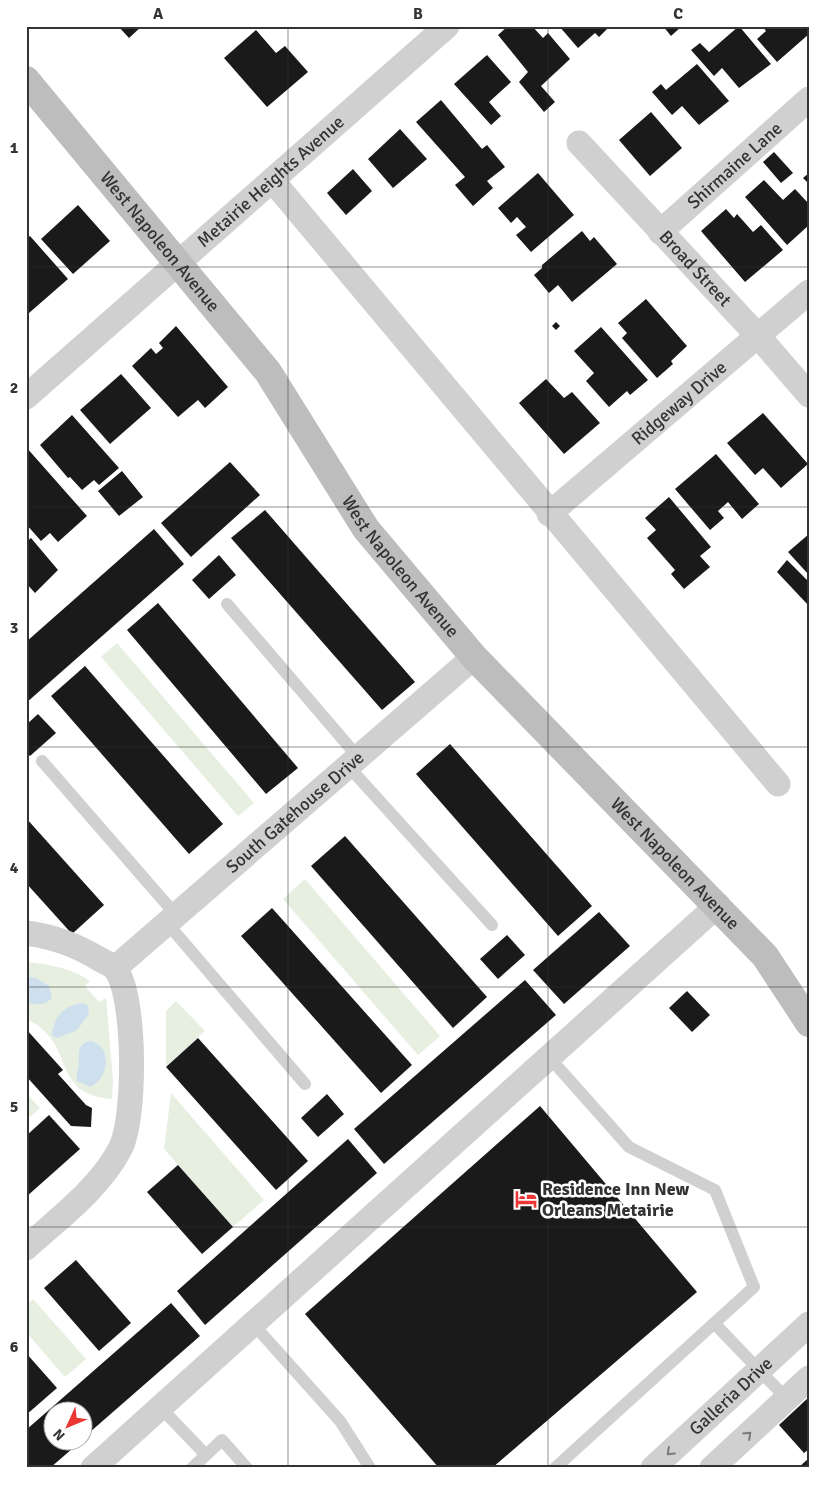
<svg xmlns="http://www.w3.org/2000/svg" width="835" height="1494" viewBox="0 0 835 1494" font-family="Signika,sans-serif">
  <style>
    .green { fill: #e7efe1 }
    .water { fill: #cedfee }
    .building { fill: #1a1a1a }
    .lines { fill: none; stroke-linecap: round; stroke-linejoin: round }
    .lane { stroke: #d0d0d0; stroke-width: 12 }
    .street { stroke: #d0d0d0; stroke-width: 25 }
    .secondary { stroke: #bdbdbd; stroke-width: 28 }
    .oneway { stroke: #7a7a7a }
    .grid { fill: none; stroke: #333; stroke-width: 1; stroke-opacity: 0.55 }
    .labels { text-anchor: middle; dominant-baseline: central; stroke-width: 5; stroke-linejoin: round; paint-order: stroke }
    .street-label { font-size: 18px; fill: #333; stroke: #fff }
    .poi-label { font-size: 18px; font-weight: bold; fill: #333; stroke: #fff; text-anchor: start }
    .neatline { fill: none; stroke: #333; stroke-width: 2 }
    .grid-label { font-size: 16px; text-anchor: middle; font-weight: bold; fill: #333 }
  </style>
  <rect width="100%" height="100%" fill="#fff"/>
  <g class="green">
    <polygon points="117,643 254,803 238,816 101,657"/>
    <polygon points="305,879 440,1036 418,1055 283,899"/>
    <path d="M26 962C49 964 71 968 90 981L85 986 99 1002 106 998 113 1080 112 1099C48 1094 78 1042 26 1019Z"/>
    <polygon points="176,1001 205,1031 166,1067 166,1011"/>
    <polygon points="26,1093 40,1108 26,1120"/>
    <polygon points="171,1093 264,1200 233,1227 164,1149"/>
    <polygon points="33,1299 86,1359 65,1377 26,1332 26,1305"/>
  </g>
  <g class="water">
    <path d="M26 977 36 978 49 986 52 998C42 1008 38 1002 26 1004Z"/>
    <path d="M83 1003 88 1006 89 1014 77 1030 58 1038 52 1036C53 1017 64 1005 83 1003Z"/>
    <path d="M91 1041C113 1047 109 1079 90 1087L77 1081C76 1074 78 1071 79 1064 79 1054 76 1043 91 1041Z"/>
  </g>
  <g class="building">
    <polygon points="118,26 142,26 129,38"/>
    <polygon points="508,26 532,26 543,38 548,33 570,59 541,86 555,102 544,112 519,82 528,72 498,35"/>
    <polygon points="559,26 610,26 599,37 595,33 578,48"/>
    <polygon points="663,26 682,26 671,36"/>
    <polygon points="739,26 771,64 739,88 722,68 714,76 691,50 700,43 709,52"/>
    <polygon points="762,26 809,26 809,34 777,62 757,39 766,31"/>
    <polygon points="256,30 276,53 285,46 308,72 267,107 224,58"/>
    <polygon points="487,55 511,82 489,102 501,116 491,125 454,84"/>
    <polygon points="697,64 729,101 699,125 682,106 672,115 652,92 661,84 666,90"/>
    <polygon points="441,100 482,149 487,145 505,167 487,181 493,188 473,206 455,185 465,177 416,122"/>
    <polygon points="651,112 682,148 650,176 619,140"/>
    <polygon points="400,129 427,159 393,188 368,159"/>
    <polygon points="774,152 793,173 781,183 763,162"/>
    <polygon points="353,169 372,191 346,215 327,193"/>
    <polygon points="538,173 574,215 531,252 516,235 526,227 517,217 511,223 498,208"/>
    <polygon points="809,173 809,184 803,178"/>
    <polygon points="764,180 783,200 795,189 809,204 809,225 787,245 745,197"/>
    <polygon points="78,205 110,241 73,274 41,239"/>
    <polygon points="726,209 734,218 737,214 753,232 761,225 783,250 745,282 701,231"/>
    <polygon points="582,231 590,241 594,237 617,264 572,302 558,285 549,293 534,275 542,268 542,265"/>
    <polygon points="30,236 68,279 29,313 26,309 26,239"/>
    <polygon points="646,299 687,346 671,361 673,364 657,378 622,338 627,333 618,323"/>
    <polygon points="556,322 560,326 556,330 552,326"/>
    <polygon points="176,326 228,387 205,408 198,400 178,417 132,366 151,348 156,354 163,348 159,343"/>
    <polygon points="601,327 648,380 630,395 627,391 609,407 586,381 594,373 574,351"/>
    <polygon points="121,374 151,408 110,444 80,410"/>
    <polygon points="546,379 564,398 572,392 600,423 564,454 519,403"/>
    <polygon points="763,413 808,464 781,488 763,468 755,475 727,443"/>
    <polygon points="72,415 119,468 99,485 94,480 82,490 70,477 68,478 40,445"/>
    <polygon points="26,447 87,516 58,542 50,533 41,541 26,524"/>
    <polygon points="716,454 759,504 742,519 728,502 718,511 724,518 710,530 675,489"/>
    <polygon points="230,462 260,495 191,557 161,523"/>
    <polygon points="122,471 143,497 119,516 98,491"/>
    <polygon points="669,497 711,547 700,556 710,567 684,589 671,574 675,570 647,538 656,530 645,518"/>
    <polygon points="265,510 415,682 382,710 231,538"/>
    <polygon points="154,529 184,564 26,703 26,642"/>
    <polygon points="809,534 809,575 788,552"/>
    <polygon points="31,538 58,570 35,593 26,583 26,542"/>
    <polygon points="219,555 236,575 209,599 192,580"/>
    <polygon points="787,560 809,582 809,606 777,572"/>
    <polygon points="158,603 298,768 266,794 127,630"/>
    <polygon points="85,666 223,824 189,854 51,696"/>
    <polygon points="38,714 56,733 30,756 26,753 26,725"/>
    <polygon points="450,744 592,906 558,936 416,774"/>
    <polygon points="26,818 104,905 72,934 26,883"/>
    <polygon points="345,836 487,997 453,1028 311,866"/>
    <polygon points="272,908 412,1065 381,1093 241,936"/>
    <polygon points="599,912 630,946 564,1004 533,970"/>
    <polygon points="507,935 525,955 498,979 480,959"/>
    <polygon points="525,980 556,1015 384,1164 354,1129"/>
    <polygon points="687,991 710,1015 692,1032 669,1008"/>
    <polygon points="26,1029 63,1070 58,1074 86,1105 92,1108 91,1127 71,1126 26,1076"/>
    <polygon points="198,1038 308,1161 276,1190 166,1067"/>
    <polygon points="327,1094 344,1114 318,1137 301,1118"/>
    <polygon points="540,1106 697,1292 492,1468 439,1468 305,1314"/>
    <polygon points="49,1115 80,1149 26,1197 26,1136"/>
    <polygon points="348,1139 377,1173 205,1325 177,1291"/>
    <polygon points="178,1165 233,1227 202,1254 147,1192"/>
    <polygon points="76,1260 131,1323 99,1351 44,1288"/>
    <polygon points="171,1303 200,1336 82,1439 82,1412 52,1412 52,1442 80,1442 50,1468 26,1468 26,1430"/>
    <polygon points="26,1353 57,1388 26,1415"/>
    <polygon points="809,1397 809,1449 804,1453 779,1425"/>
    <polygon points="809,1458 809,1468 798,1468"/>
  </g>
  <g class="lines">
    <g class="lane">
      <polyline points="227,604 358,757"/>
      <polyline points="42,761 176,915"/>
      <polyline points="348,766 492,925"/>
      <polyline points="167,923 305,1084"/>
      <polyline points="549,1057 629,1147 715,1190 754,1287 555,1468"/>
      <polyline points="714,1323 786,1398"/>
      <polyline points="253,1324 340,1421 370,1468"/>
      <polyline points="160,1407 206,1455"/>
      <polyline points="192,1468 222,1440 247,1468"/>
    </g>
    <g class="street">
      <path id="s1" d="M579 143 758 336 809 395"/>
      <polyline points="272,180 778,784"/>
      <path id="s2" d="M660 232 809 99"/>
      <path id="s3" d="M26 397 447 26"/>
      <path id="s4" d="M549 514 809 292"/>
      <path d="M26 933C55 937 76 945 101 960 106 963 113 965 116 970 136 997 136 1120 120 1149 99 1189 59 1218 26 1248"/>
      <path id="s5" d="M115 968 474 657"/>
      <polyline points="93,1468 718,905"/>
      <path id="s6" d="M653 1468 809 1324"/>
      <polyline points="712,1468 809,1378"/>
    </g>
    <path class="secondary" id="s7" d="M26 80 268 372 366 529 474 657 765 956 809 1023"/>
  </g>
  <defs><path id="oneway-chevron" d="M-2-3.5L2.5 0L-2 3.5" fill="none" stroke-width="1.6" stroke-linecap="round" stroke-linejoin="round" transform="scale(1.25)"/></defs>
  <g class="oneway">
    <use href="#oneway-chevron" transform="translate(748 1435) rotate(-43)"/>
    <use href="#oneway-chevron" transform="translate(670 1452) rotate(137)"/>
  </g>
  <path class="grid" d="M288 26V1468M548 26V1468M26 267H809M26 507H809M26 747H809M26 987H809M26 1227H809"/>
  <defs>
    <g id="hotel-bare" transform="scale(1.725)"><path d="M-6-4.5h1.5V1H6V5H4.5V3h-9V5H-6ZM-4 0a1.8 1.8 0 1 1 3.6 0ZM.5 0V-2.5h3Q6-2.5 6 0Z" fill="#ea3734" stroke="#fff" stroke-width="2.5" paint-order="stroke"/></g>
  </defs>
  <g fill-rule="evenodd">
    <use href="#hotel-bare" x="526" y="1199"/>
  </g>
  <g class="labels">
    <g class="street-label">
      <text stroke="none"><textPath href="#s2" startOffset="100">Shirmaine Lane</textPath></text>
      <text stroke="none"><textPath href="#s3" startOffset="326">Metairie Heights Avenue</textPath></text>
      <text stroke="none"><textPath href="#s7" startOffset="210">West Napoleon Avenue</textPath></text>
      <text stroke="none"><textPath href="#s1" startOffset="171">Broad Street</textPath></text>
      <text stroke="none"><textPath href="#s4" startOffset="171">Ridgeway Drive</textPath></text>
      <text stroke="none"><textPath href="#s7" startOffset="615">West Napoleon Avenue</textPath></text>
      <text stroke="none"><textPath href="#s5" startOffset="238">South Gatehouse Drive</textPath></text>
      <text stroke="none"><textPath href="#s7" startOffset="1020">West Napoleon Avenue</textPath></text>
      <text stroke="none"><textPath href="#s6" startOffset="106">Galleria Drive</textPath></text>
    </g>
    <g class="poi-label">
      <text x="542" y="1189">Residence Inn New<tspan x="542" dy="21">Orleans Metairie</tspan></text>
    </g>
  </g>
  <rect width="835" height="1494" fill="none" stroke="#ffffff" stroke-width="55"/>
  <g transform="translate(68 1426) rotate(226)"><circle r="24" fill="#ffffff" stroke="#adadad"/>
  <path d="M0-4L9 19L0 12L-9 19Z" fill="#ea3734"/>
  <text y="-8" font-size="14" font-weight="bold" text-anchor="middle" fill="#333333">N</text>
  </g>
  <rect x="28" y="28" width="780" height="1438" class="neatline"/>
  <g class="grid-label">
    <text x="158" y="19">A</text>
    <text x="418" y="19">B</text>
    <text x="678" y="19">C</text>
    <text x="14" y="153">1</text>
    <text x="14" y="393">2</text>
    <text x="14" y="633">3</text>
    <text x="14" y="873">4</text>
    <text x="14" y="1112">5</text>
    <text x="14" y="1352">6</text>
  </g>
</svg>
